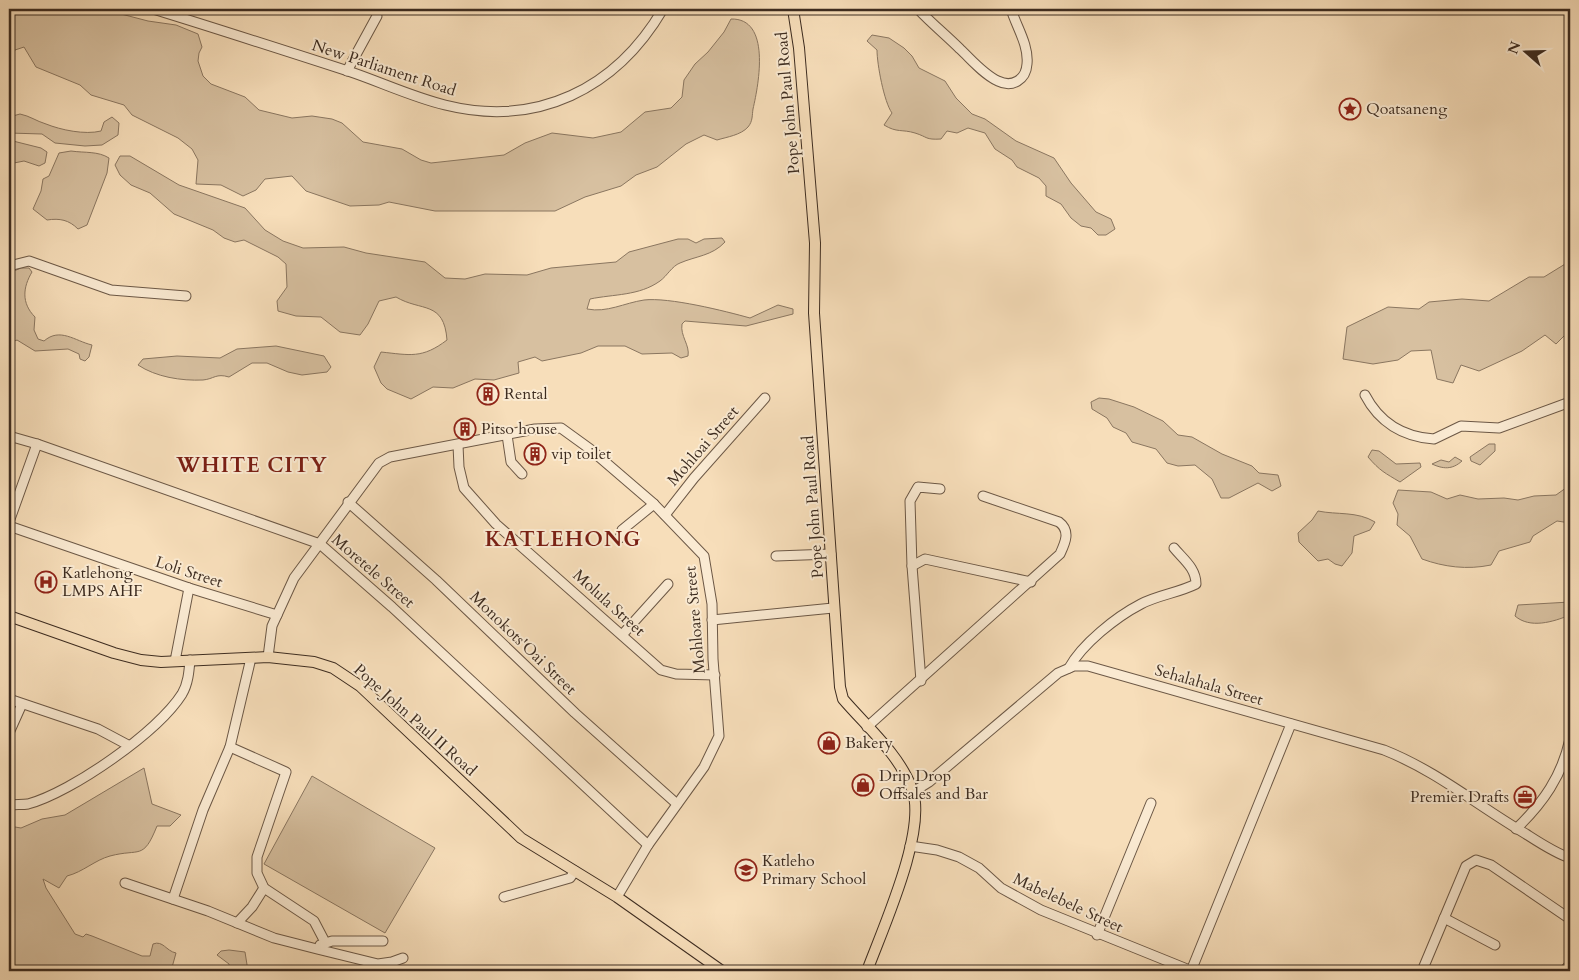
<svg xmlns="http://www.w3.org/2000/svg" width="1579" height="980" viewBox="0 0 1579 980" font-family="Cardo,serif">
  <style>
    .green { fill: #d7c0a0; stroke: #8a7660 }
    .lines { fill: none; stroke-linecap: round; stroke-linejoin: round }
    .minor-casing { stroke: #6c5846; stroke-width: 11 }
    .major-casing { stroke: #3d2c20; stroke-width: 12 }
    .minor { stroke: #faead2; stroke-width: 9 }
    .major { stroke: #f7deba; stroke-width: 10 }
    .labels { text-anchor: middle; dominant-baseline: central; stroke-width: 4; stroke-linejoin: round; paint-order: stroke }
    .street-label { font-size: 16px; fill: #3d2c20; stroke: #faead2 }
    .poi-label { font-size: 16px; fill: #3d2c20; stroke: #faead2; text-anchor: start }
    .district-label { font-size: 21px; font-weight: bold; letter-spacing: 1px; fill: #7a1f14; stroke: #faead2 }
  </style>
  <rect width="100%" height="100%" fill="#f7deba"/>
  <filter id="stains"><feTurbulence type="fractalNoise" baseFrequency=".004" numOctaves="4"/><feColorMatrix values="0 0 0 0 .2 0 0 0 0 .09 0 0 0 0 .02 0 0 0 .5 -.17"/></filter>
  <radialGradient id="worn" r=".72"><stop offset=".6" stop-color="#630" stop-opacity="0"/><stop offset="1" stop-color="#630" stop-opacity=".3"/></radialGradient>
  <g class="green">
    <path d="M9 9H102L148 21 176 25 198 34 202 47 199 53 198 61 203 76 211 84 245 97 259 110 292 118 312 116 332 119 342 123 363 142 402 149 421 160 431 163 504 155 525 143 552 133 593 138 621 132 645 112 671 108 682 97 684 80 695 64 708 52 724 32 731 19C771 18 759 83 753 109 752 115 753 121 748 127 741 135 727 137 717 140L704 135 686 144 657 167 636 175 621 186 585 197 555 211H435L389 202 379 205 350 206 306 191 292 176 265 179 256 190 243 196 221 185 196 184 198 160 192 149 178 138 132 115 124 105 91 95 80 85 36 67 24 47 15 50 9 60Z"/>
    <path d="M872 35 889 38 904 48 912 56 919 68 945 81 956 98 972 114 985 119 1016 141 1054 158 1071 183 1096 212 1111 219 1115 229 1106 235H1098L1091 228 1081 226 1071 218 1061 204 1046 196V186L1039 178 1017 167 1012 160 995 149 985 133 968 128 957 133 947 131 941 139C925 140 928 137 915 133 902 129 897 133 884 125L892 113C884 102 877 64 877 50L867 41Z"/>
    <path d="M20 114C30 116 36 121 46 124 61 130 85 135 101 131L104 122 112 117 119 123 118 135 102 145 85 146 55 143 42 134 9 133V117Z"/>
    <polygon points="9,140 41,148 47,152 45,163 39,166 24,161 9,164"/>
    <path d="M71 151C85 153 98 151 109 158L107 173 87 225 78 229C69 220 60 218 47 220L33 209 41 191 43 179 49 176 59 153Z"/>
    <path d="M120 156H130L179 185 245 208 265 230 283 241 303 248 344 247 366 253 425 262 445 278 465 279 485 274 527 275 551 268 616 262 629 252 678 239H688L696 243 704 239 722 238 725 242C712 256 696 256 680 263 672 266 667 276 660 281 639 296 614 294 590 299L587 309C607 313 624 303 644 300 669 297 725 311 750 318L778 305 793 309V314L746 326 685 321 682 324C680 336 690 345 688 356L681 358 672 353 642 354 625 346H598L581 353 542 361 535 357 518 362 519 373 494 380 475 379 453 388 433 387 411 399 387 389 381 383 374 367 381 352C410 355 422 359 447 340 444 300 421 312 396 297L379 301 368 324 360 335 340 332 321 317 296 316 278 311 277 301 287 287 286 264 278 257 244 240 235 242 224 238 213 230 174 214 150 193 131 185 120 175 115 165Z"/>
    <polygon points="1570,261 1570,330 1556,344 1545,335 1522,351 1479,371 1461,365 1453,383 1437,379 1431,350 1411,351 1398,360 1373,364 1343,359 1347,327 1388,307 1419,309 1429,302 1462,299 1489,301 1529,277 1544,277"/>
    <path d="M21 268H29L32 272C23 287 21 303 35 317L34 330 38 339 44 341C60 327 75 341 92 345L89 357 85 361 80 359 79 354 68 349 35 351 17 340 12 342 9 339V273Z"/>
    <path d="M276 346 324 356 331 367 327 372 302 375 288 372 267 363H252L229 377C216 373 214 379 203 380 181 381 156 377 138 365L143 359 177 356 220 358 237 349Z"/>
    <polygon points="1099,398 1109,399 1134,407 1163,421 1178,435 1192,437 1222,454 1252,466 1259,473 1278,475 1281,486 1272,491 1258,483 1229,498 1221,498 1212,479 1195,465 1178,466 1167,463 1156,449 1132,442 1126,433 1113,427 1107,418 1092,409 1091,402"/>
    <polygon points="1489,444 1495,444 1495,451 1480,465 1471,461 1470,457"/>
    <path d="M1372 450 1379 451 1396 464 1420 463 1421 467 1400 482C1385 473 1380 471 1368 457Z"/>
    <path d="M1455 457 1462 461C1452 470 1443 469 1432 464L1441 460 1449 462Z"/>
    <path d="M1570 485V523L1557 521 1533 536 1530 542 1499 551 1491 565C1467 570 1444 567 1422 559L1410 536 1397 525 1398 514 1393 503 1398 490 1431 492 1447 499 1460 495 1478 499 1504 498 1518 500 1534 496 1556 495Z"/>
    <path d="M1318 511C1337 515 1357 511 1375 522L1370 530 1354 536 1352 553 1342 566 1335 564 1328 559 1318 561 1299 542 1298 533 1312 520Z"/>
    <path d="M1570 602V615C1553 622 1530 629 1515 616L1518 605Z"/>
    <path d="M144 768 152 804 181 815 170 826H157C143 861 140 848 110 856 95 860 83 872 67 876L59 888 43 879 46 888 75 934 83 937 86 934 92 936 142 956H150L153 944C163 940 166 951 176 953L171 971H9V826L21 828 42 819 65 815Z"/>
    <polygon points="312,776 435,848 385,933 264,864"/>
    <polygon points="229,950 245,952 248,971 230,971 229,964 217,955 221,951"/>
  </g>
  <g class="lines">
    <g class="minor-casing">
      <g id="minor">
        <path d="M153 9C218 29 283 50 348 71 381 82 412 97 445 105 537 128 616 89 663 9"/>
        <path d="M918 9C931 23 946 35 960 49 971 59 983 74 998 81 1012 88 1026 80 1027 64 1029 45 1016 26 1011 9"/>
        <polyline points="347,71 377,16"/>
        <polyline points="9,266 29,261 111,290 186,296"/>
        <path d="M1365 395C1379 422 1403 437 1434 439L1461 426 1499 428 1570 402"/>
        <polyline points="507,435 511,462 522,474"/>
        <polyline points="9,436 37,444 320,544 392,607 648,845"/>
        <polyline points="458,445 459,467 464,488 496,524 661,670 676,674 715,675"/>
        <polyline points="348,502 436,580 575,713 677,804"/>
        <polyline points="665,515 694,478 765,398"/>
        <polyline points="9,522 37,444"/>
        <polyline points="9,526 189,588 277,615"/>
        <polyline points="620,538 622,530 654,504"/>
        <polyline points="776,556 831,554"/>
        <polyline points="912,566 925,559 1031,582"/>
        <polyline points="712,620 833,608"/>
        <polyline points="622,635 668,584"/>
        <polyline points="268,657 272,626 294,578 379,463 390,457 535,429 561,428 590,449 654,504 704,556 712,604 713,659 719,736 704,767 648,845 617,897"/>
        <polyline points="175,661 189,588"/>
        <path d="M1069 668C1082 644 1116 617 1141 604 1158 595 1178 593 1196 584 1196 568 1183 559 1174 548"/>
        <polyline points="921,681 912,566 910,501 918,487 940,489"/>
        <polyline points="9,699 98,729 128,745"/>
        <path d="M867 727 1060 554C1065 543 1071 531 1059 522L983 496"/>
        <polyline points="9,733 22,704"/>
        <polyline points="230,747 286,772 257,857 257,873 264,888 314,921 325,942"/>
        <path d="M913 792 929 782 1058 673 1074 666H1088L1384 750C1437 771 1478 806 1526 834 1540 843 1555 853 1570 858"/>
        <path d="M9 805C15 804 22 805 28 804 72 792 158 732 182 694 188 684 189 672 190 660"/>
        <path d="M1516 829C1543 803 1562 776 1570 739"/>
        <polyline points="910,846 937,850 959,857 979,868 1001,888 1041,910 1192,971"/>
        <polyline points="125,883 208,911 274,938 317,949 378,964 392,962 403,958"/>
        <polyline points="504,897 570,878 575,871"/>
        <polyline points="173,899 203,810 230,747 251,658"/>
        <polyline points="1444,918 1495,945"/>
        <polyline points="237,923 252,907 264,888"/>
        <polyline points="1097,935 1151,803"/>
        <polyline points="320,945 332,941 383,941"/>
        <polyline points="1191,971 1291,724"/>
        <polyline points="1422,971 1466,866 1476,860 1491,865 1570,919"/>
        <polyline points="1564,971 1570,964"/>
      </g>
    </g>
    <g class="major-casing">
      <g id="major">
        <path d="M793 9 799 48 815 243 814 313 840 687 843 699C867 727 899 754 912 789 928 830 882 930 867 971"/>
        <polyline points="9,616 114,653 141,660 161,662 268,657 314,662 333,668 360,686 521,838 617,897 722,971"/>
      </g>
    </g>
    <use href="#minor" class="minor"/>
    <use href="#major" class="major"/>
  </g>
  <defs>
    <g id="sight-ring" transform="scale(1.125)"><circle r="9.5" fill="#faead2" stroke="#8f2418" stroke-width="1.5"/><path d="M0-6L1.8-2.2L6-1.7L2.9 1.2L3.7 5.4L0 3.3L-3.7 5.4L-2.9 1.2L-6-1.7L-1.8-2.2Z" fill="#8f2418"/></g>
    <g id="building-ring" transform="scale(1.125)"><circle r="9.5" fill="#faead2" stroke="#8f2418" stroke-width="1.5"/><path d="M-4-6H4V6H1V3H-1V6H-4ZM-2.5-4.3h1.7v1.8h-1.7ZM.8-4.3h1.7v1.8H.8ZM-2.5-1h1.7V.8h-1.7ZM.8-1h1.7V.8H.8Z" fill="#8f2418"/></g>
    <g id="hospital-ring" transform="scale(1.125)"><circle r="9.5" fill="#faead2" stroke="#8f2418" stroke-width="1.5"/><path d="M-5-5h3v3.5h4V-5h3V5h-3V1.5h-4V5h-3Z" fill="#8f2418"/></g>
    <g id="shop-ring" transform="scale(1.125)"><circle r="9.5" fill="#faead2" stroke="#8f2418" stroke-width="1.5"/><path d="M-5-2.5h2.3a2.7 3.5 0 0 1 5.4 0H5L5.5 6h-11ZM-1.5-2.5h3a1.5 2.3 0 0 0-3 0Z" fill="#8f2418"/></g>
    <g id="office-ring" transform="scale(1.125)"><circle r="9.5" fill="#faead2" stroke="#8f2418" stroke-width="1.5"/><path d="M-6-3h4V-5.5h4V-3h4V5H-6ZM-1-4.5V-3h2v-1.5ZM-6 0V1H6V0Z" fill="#8f2418"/></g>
    <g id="school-ring" transform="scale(1.125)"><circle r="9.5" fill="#faead2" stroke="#8f2418" stroke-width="1.5"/><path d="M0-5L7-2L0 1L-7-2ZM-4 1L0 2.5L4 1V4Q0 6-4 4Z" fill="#8f2418"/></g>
  </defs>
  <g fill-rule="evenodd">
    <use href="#sight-ring" x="1350" y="109"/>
    <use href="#building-ring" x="488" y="394"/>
    <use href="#building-ring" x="465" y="429"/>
    <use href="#building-ring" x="535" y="454"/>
    <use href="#hospital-ring" x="46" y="582"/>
    <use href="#shop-ring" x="829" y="743"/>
    <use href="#shop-ring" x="863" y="785"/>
    <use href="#office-ring" x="1525" y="797"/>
    <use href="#school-ring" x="746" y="870"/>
  </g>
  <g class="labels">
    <g class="street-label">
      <text transform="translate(384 68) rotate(18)">New Parliament Road</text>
      <text transform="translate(788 103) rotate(-95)">Pope John Paul Road</text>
      <text transform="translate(703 446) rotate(-49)">Mohloai Street</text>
      <text transform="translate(813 507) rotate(-94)">Pope John Paul Road</text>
      <text transform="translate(373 571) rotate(41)">Moretele Street</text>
      <text transform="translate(189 572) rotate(18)">Loli Street</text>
      <text transform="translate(609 603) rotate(42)">Molula Street</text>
      <text transform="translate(695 620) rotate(-95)">Mohloare Street</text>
      <text transform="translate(523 643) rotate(44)">Monokots'Oai Street</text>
      <text transform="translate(1209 685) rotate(16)">Sehalahala Street</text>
      <text transform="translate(415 720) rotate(42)">Pope John Paul II Road</text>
      <text transform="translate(1068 903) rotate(25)">Mabelebele Street</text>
    </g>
    <g class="poi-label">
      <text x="1366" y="109">Qoatsaneng</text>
      <text x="504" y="394">Rental</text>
      <text x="481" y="429">Pitso house</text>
      <text x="551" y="454">vip toilet</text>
      <text x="62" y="573">Katlehong<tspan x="62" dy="18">LMPS AHF</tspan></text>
      <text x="845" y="743">Bakery</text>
      <text x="879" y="776">Drip Drop<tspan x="879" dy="18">Offsales and Bar</tspan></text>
      <text x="1509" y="797" text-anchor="end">Premier Drafts</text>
      <text x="762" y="861">Katleho<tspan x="762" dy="18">Primary School</tspan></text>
    </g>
    <g class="district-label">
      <text x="252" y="465">WHITE CITY</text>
      <text x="563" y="539">KATLEHONG</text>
    </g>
  </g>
  <rect width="1579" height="980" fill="none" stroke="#f7deba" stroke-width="30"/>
  <rect x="10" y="10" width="1559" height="960" fill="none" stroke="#3d2c20" stroke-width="2.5"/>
  <rect x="15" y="15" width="1549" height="950" fill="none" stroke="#3d2c20"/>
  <g transform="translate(1526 52) rotate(290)" stroke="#faead2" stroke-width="4" paint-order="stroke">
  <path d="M0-4L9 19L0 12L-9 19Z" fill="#3d2c20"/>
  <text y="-8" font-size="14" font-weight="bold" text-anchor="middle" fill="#3d2c20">N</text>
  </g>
  <rect width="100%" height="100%" filter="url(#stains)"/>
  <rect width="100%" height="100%" fill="url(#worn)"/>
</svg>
